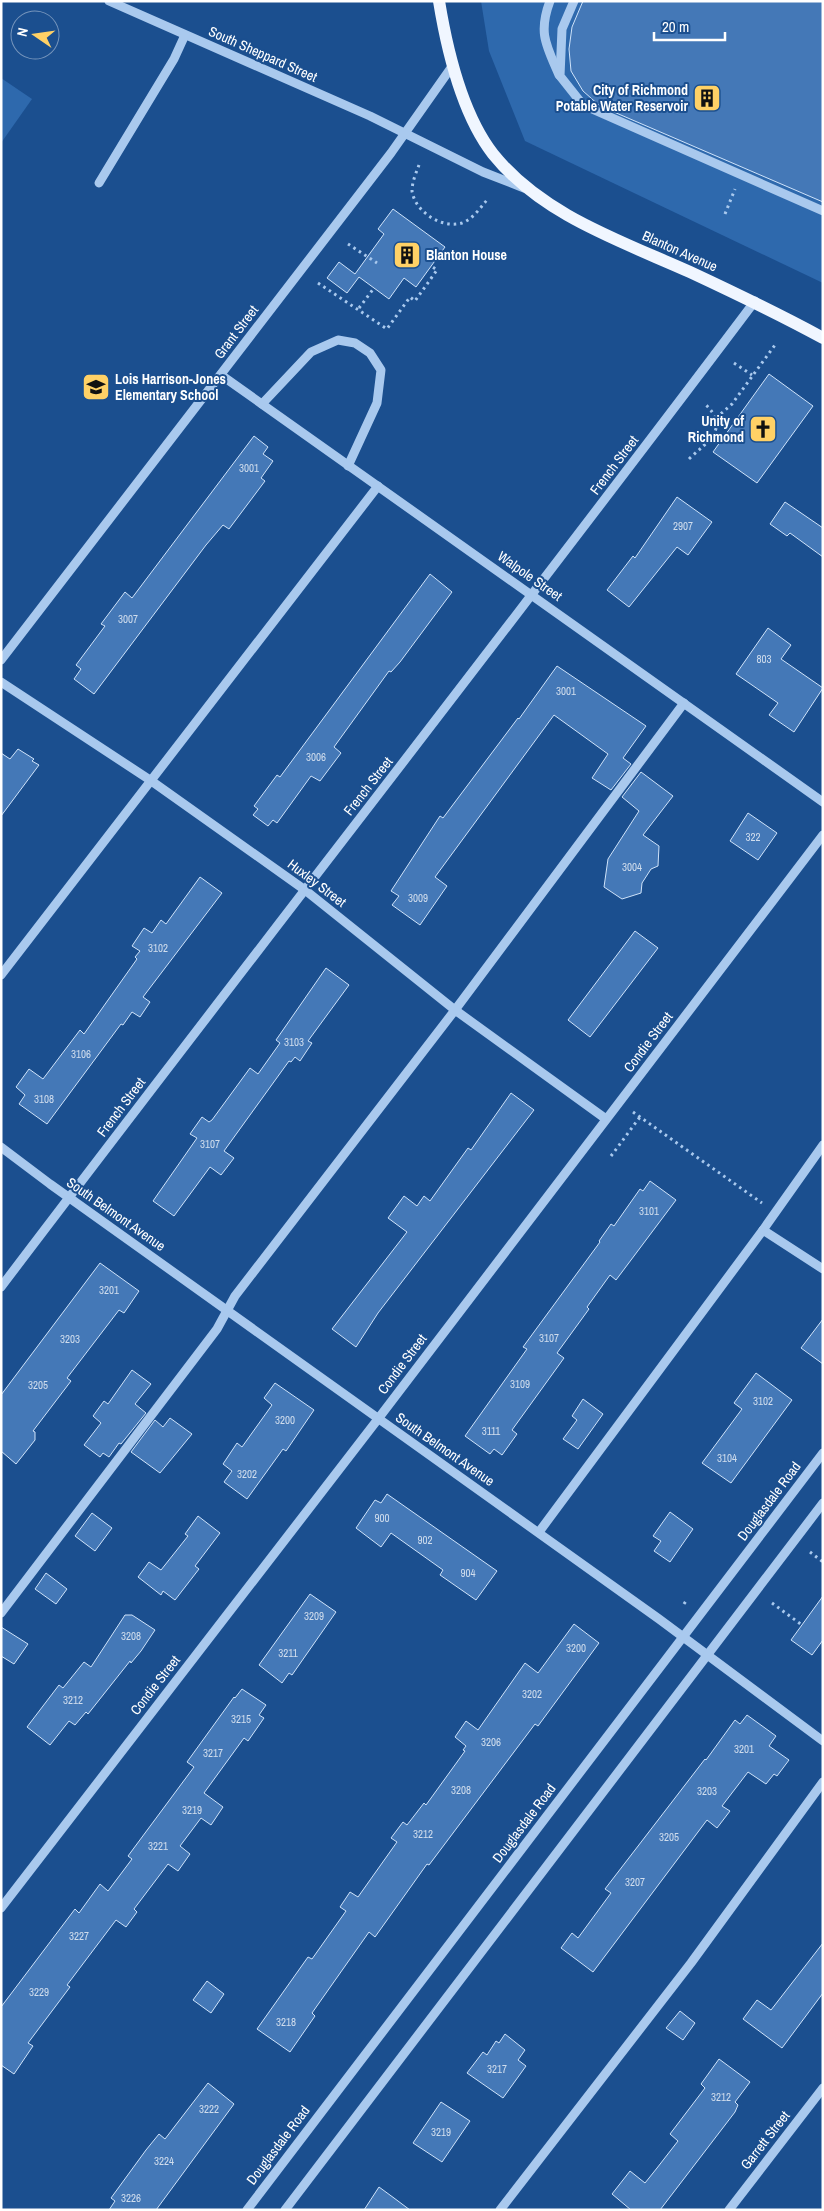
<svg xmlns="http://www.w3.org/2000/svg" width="824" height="2211" viewBox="0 0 824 2211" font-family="'Archivo Narrow',sans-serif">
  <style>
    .green { fill: #2e69ad }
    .building { fill: #4478b7; stroke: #cfe3fa }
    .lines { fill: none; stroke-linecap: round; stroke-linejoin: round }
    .path { stroke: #a9c9ee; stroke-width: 3; stroke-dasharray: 2.5 4; stroke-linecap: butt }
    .minor { stroke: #a9c9ee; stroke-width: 9 }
    .major { stroke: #f0f6ff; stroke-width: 12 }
    .labels { text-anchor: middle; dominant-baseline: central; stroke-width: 4; stroke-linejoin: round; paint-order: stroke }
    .number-label { font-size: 11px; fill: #d0dded }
    .street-label { font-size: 14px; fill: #fff; stroke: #1b4f8f }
    .poi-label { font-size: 14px; font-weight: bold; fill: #fff; stroke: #1b4f8f; text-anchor: end }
  </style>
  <rect width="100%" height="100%" fill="#1b4f8f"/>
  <g class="green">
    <polygon points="481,1 823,1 823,283 525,141 489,51"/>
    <polygon points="1,78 32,99 1,143"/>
  </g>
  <g class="building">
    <polygon points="583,1 823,1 823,202 600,106 583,91 571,71 569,49 572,27"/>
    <polygon points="393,209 445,247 416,287 404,278 389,299 359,277 347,293 327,278 339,262 355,274 384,234 378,229"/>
    <polygon points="769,374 813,406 757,483 713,452"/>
    <polygon points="254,436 268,447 263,454 273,461 261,478 265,481 229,529 223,525 206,545 94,694 74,679 81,669 76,665 105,626 101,624 125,592 132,598"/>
    <polygon points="677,497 712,522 688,555 677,547 629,607 607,590 633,556 635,558"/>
    <polygon points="785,502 823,528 823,557 790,533 787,536 770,524"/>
    <polygon points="430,574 452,592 400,662 391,672 389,671 334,747 341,753 320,781 311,776 277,823 273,820 268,826 253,815 258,809 254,806 277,775 280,777"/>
    <polygon points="768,628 791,645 781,659 823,688 794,732 769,715 778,703 736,674"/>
    <polygon points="557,666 646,726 623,758 631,764 611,790 592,778 608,754 554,715 435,877 447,886 420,925 392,905 399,896 391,891 440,816 443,818 518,718 519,719"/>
    <polygon points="18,749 34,759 32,761 39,765 1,816 1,753 10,759"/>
    <polygon points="641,772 673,796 643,835 659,846 658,866 651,869 642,883 641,893 622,899 604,887 608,859 639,811 622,797"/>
    <polygon points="748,813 777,833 758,860 730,841"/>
    <polygon points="200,877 222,893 143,997 150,1002 140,1017 132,1012 123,1025 121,1024 47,1124 19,1104 25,1095 16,1087 29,1069 43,1079 80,1030 84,1034 137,959 135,957 140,951 132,946 144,928 152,933 161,920 166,924"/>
    <polygon points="635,931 658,948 590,1037 568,1020"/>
    <polygon points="326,968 349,985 308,1041 312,1043 300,1061 295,1057 291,1062 289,1061 224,1151 234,1158 221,1175 210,1167 174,1216 153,1201 197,1138 190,1134 202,1117 209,1122 212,1120 250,1068 258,1074 280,1043 276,1040"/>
    <polygon points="511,1093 534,1110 378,1313 356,1347 332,1329 407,1232 388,1218 404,1196 417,1206 424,1196 430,1201 468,1148 471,1150"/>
    <polygon points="650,1181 676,1200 616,1280 610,1275 587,1307 589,1309 557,1353 564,1358 512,1430 517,1434 502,1455 494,1449 490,1454 465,1436 527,1349 523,1347 600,1242 599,1241 611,1224 614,1226 640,1189 643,1191"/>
    <polygon points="100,1263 139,1291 124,1313 119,1310 67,1378 71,1381 33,1431 35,1432 35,1440 16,1464 1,1451 1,1395"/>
    <polygon points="823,1319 823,1364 801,1348"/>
    <polygon points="132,1370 151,1384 135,1404 146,1413 121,1444 119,1443 109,1457 103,1453 100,1457 84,1445 101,1423 93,1416 104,1401 108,1404"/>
    <polygon points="756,1373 792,1400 731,1483 702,1463 742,1409 734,1403"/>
    <polygon points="275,1383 314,1410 286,1451 283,1449 247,1499 224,1482 232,1471 223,1464 237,1443 242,1447 272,1405 264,1398"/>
    <polygon points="583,1399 603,1414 578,1449 563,1439 577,1420 572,1416"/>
    <polygon points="170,1418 192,1434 160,1473 131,1452 155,1420 163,1427"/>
    <polygon points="387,1494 497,1571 476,1600 440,1575 443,1570 391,1533 381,1547 356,1528 375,1500 381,1503"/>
    <polygon points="670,1512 693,1529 670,1562 654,1551 661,1541 653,1536"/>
    <polygon points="92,1513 112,1528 95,1551 75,1536"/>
    <polygon points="198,1516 220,1533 195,1566 199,1569 175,1600 163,1591 161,1595 138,1577 149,1562 161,1570 188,1536 185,1534"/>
    <polygon points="46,1573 67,1589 56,1604 35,1589"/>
    <polygon points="310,1594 336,1612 292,1675 289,1673 282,1683 259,1665"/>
    <polygon points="823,1596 823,1640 812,1655 791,1640"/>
    <polygon points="125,1615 132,1615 155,1630 141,1651 131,1663 130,1661 88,1714 86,1712 75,1725 69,1721 50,1745 27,1727 59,1685 63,1688 84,1662 91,1667"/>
    <polygon points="574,1624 599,1643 538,1726 535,1724 429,1865 427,1864 375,1937 369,1932 312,2013 315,2016 290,2052 257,2029 308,1957 312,1959 346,1911 340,1907 350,1892 358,1897 397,1842 391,1838 403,1822 407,1825 424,1803 426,1805 465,1751 463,1750 466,1746 455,1737 466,1721 478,1730 525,1663 538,1673"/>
    <polygon points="1,1627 28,1644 14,1664 1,1656"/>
    <polygon points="242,1689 266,1705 259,1715 264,1718 248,1741 244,1738 204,1793 223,1807 211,1825 201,1818 180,1846 190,1854 178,1871 168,1864 134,1909 137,1912 126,1927 116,1920 67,1985 70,1987 28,2043 33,2046 14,2074 1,2065 1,2007 75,1909 79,1913 100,1884 108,1891 132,1859 128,1856 194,1767 187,1762 234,1697 235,1698"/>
    <polygon points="747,1715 776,1736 769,1746 789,1760 777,1776 774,1774 766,1784 748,1772 722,1806 730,1811 717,1828 707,1820 593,1972 561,1948 572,1933 578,1938 611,1893 605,1889 705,1759 706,1760 735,1720 740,1724"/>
    <polygon points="823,1943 823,1993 782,2048 743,2019 757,2000 771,2010"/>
    <polygon points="207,1981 224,1994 211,2013 193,2000"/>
    <polygon points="680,2011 695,2023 683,2040 666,2028"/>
    <polygon points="505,2034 525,2050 518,2060 526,2066 503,2098 467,2073 483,2052 487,2055 496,2041 499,2043"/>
    <polygon points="719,2059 750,2082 735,2102 738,2105 735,2112 660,2210 631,2210 612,2194 630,2171 645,2183 657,2168 678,2141 670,2134 705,2088 701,2084"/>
    <polygon points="208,2083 234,2104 156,2210 109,2210 115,2201 111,2198 146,2150 159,2134 165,2139"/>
    <polygon points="441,2102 470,2121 442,2162 413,2143"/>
    <polygon points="379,2187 394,2198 410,2210 364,2210"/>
  </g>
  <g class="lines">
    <g class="path">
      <path d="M419 165C416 173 412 182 412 191 415 212 442 229 462 223 473 219 480 208 487 200"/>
      <polyline points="725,214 735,189"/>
      <polyline points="348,244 377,263"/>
      <polyline points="318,283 387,329 410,297 415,301 437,270 431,266"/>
      <polyline points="359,308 374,288"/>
      <polyline points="734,363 752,375"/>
      <polyline points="716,418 732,404 775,345"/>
      <path d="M689 459C709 440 731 428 704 403"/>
      <polyline points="633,1112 762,1203"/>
      <polyline points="611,1156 640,1117"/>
      <polyline points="810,1552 823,1562"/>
      <polyline points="772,1603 802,1625"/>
      <polyline points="684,1604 686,1601"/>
    </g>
    <g class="minor">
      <polyline points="109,1 370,116 483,172 524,188"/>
      <path d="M550 1C538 33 546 45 559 75"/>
      <polyline points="574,1 562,29 560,76 583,105 823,211"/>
      <polyline points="99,183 174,59 185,35"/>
      <polyline points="221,375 823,802"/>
      <polyline points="262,404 311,352 338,340 355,343 370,353 381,370 377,403 348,466"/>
      <polyline points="1,660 391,153 453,65"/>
      <polyline points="1,682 150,780 305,890 455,1010 606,1119"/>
      <polyline points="1,975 378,486"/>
      <polyline points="1,1147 50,1184 659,1619 823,1741"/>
      <polyline points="763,1230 823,1269"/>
      <path d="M1 1287C251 957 506 632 755 301"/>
      <polyline points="539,1532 763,1230 823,1145"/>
      <polyline points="1,1613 217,1329 235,1296 455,1010 684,703"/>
      <polyline points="1,1908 378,1419 823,835"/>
      <polyline points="247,2210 823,1453"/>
      <polyline points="285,2210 823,1503"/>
      <polyline points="500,2210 691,1963 823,1782"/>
      <polyline points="729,2210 823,2088"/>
    </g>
    <path class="major" d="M439 1C447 50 462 114 493 154 542 215 621 241 690 272 735 293 779 314 823 338"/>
  </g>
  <defs>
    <g id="building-square" transform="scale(1.4375)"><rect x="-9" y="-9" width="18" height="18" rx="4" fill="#ffd166" stroke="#1b4f8f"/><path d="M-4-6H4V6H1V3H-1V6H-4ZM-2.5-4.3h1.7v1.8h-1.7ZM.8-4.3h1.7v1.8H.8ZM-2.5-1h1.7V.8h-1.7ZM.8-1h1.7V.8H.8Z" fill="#111"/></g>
    <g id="school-square" transform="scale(1.4375)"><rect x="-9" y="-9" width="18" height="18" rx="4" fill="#ffd166" stroke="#1b4f8f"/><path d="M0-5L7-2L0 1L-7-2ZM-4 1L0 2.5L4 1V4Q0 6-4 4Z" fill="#111"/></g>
    <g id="church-square" transform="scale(1.4375)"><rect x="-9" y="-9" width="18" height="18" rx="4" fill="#ffd166" stroke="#1b4f8f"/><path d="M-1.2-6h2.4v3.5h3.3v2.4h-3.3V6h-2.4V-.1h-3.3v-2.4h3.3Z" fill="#111"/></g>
  </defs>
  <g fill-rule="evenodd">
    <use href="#building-square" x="707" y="98"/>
    <use href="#building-square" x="407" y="255"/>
    <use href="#school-square" x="96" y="387"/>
    <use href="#church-square" x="763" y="429"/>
  </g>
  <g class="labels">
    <g class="number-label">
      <text x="249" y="468">3001</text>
      <text x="683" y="526">2907</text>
      <text x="128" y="619">3007</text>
      <text x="764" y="659">803</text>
      <text x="566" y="691">3001</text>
      <text x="316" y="757">3006</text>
      <text x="753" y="837">322</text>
      <text x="632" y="867">3004</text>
      <text x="418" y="898">3009</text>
      <text x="158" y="948">3102</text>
      <text x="294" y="1042">3103</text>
      <text x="81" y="1054">3106</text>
      <text x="44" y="1099">3108</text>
      <text x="210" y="1144">3107</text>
      <text x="649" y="1211">3101</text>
      <text x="109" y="1290">3201</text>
      <text x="549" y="1338">3107</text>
      <text x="70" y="1339">3203</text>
      <text x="520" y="1384">3109</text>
      <text x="38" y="1385">3205</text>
      <text x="763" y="1401">3102</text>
      <text x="285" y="1420">3200</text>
      <text x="491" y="1431">3111</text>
      <text x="727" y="1458">3104</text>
      <text x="247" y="1474">3202</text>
      <text x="382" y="1518">900</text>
      <text x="425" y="1540">902</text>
      <text x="468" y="1573">904</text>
      <text x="314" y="1616">3209</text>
      <text x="131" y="1636">3208</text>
      <text x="576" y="1648">3200</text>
      <text x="288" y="1653">3211</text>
      <text x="532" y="1694">3202</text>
      <text x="73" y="1700">3212</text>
      <text x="241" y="1719">3215</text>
      <text x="491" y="1742">3206</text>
      <text x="744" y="1749">3201</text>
      <text x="213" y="1753">3217</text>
      <text x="461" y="1790">3208</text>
      <text x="707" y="1791">3203</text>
      <text x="192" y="1810">3219</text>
      <text x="423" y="1834">3212</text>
      <text x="669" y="1837">3205</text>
      <text x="158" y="1846">3221</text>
      <text x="635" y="1882">3207</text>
      <text x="79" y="1936">3227</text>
      <text x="39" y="1992">3229</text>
      <text x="286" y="2022">3218</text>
      <text x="497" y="2069">3217</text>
      <text x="721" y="2097">3212</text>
      <text x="209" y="2109">3222</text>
      <text x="441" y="2132">3219</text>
      <text x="164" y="2161">3224</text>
      <text x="131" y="2198">3226</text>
    </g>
    <g class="street-label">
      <text transform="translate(263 54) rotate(24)">South Sheppard Street</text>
      <text transform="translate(680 251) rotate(24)">Blanton Avenue</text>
      <text transform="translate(236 332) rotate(-53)">Grant Street</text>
      <text transform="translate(614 465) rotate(-53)">French Street</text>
      <text transform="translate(530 576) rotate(35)">Walpole Street</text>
      <text transform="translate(368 786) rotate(-52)">French Street</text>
      <text transform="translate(317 883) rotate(37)">Huxley Street</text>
      <text transform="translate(648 1042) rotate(-53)">Condie Street</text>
      <text transform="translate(121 1107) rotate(-53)">French Street</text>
      <text transform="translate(116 1214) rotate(35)">South Belmont Avenue</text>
      <text transform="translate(402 1364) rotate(-53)">Condie Street</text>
      <text transform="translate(445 1449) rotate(35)">South Belmont Avenue</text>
      <text transform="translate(769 1501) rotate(-53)">Douglasdale Road</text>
      <text transform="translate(155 1685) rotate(-52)">Condie Street</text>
      <text transform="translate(524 1823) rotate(-53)">Douglasdale Road</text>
      <text transform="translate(765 2140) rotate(-52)">Garrett Street</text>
      <text transform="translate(278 2145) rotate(-53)">Douglasdale Road</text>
    </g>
    <g class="poi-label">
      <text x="688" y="90">City of Richmond<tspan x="688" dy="16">Potable Water Reservoir</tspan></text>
      <text x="426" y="255" text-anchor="start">Blanton House</text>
      <text x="115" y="379" text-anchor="start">Lois Harrison-Jones<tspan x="115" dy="16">Elementary School</tspan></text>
      <text x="744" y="421">Unity of<tspan x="744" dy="16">Richmond</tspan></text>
    </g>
  </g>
  <rect width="824" height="2211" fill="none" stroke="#ffffff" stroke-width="5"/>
  <g transform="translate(35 35) rotate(283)"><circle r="24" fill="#1b4f8f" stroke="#7695bc"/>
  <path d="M0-4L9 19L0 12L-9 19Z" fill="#ffd166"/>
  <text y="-8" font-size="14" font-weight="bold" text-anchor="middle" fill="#ffffff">N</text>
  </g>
  <path d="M654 32v8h71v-8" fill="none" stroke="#ffffff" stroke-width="2.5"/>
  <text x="662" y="32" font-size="15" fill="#ffffff" stroke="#1b4f8f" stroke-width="4" paint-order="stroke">20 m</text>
</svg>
